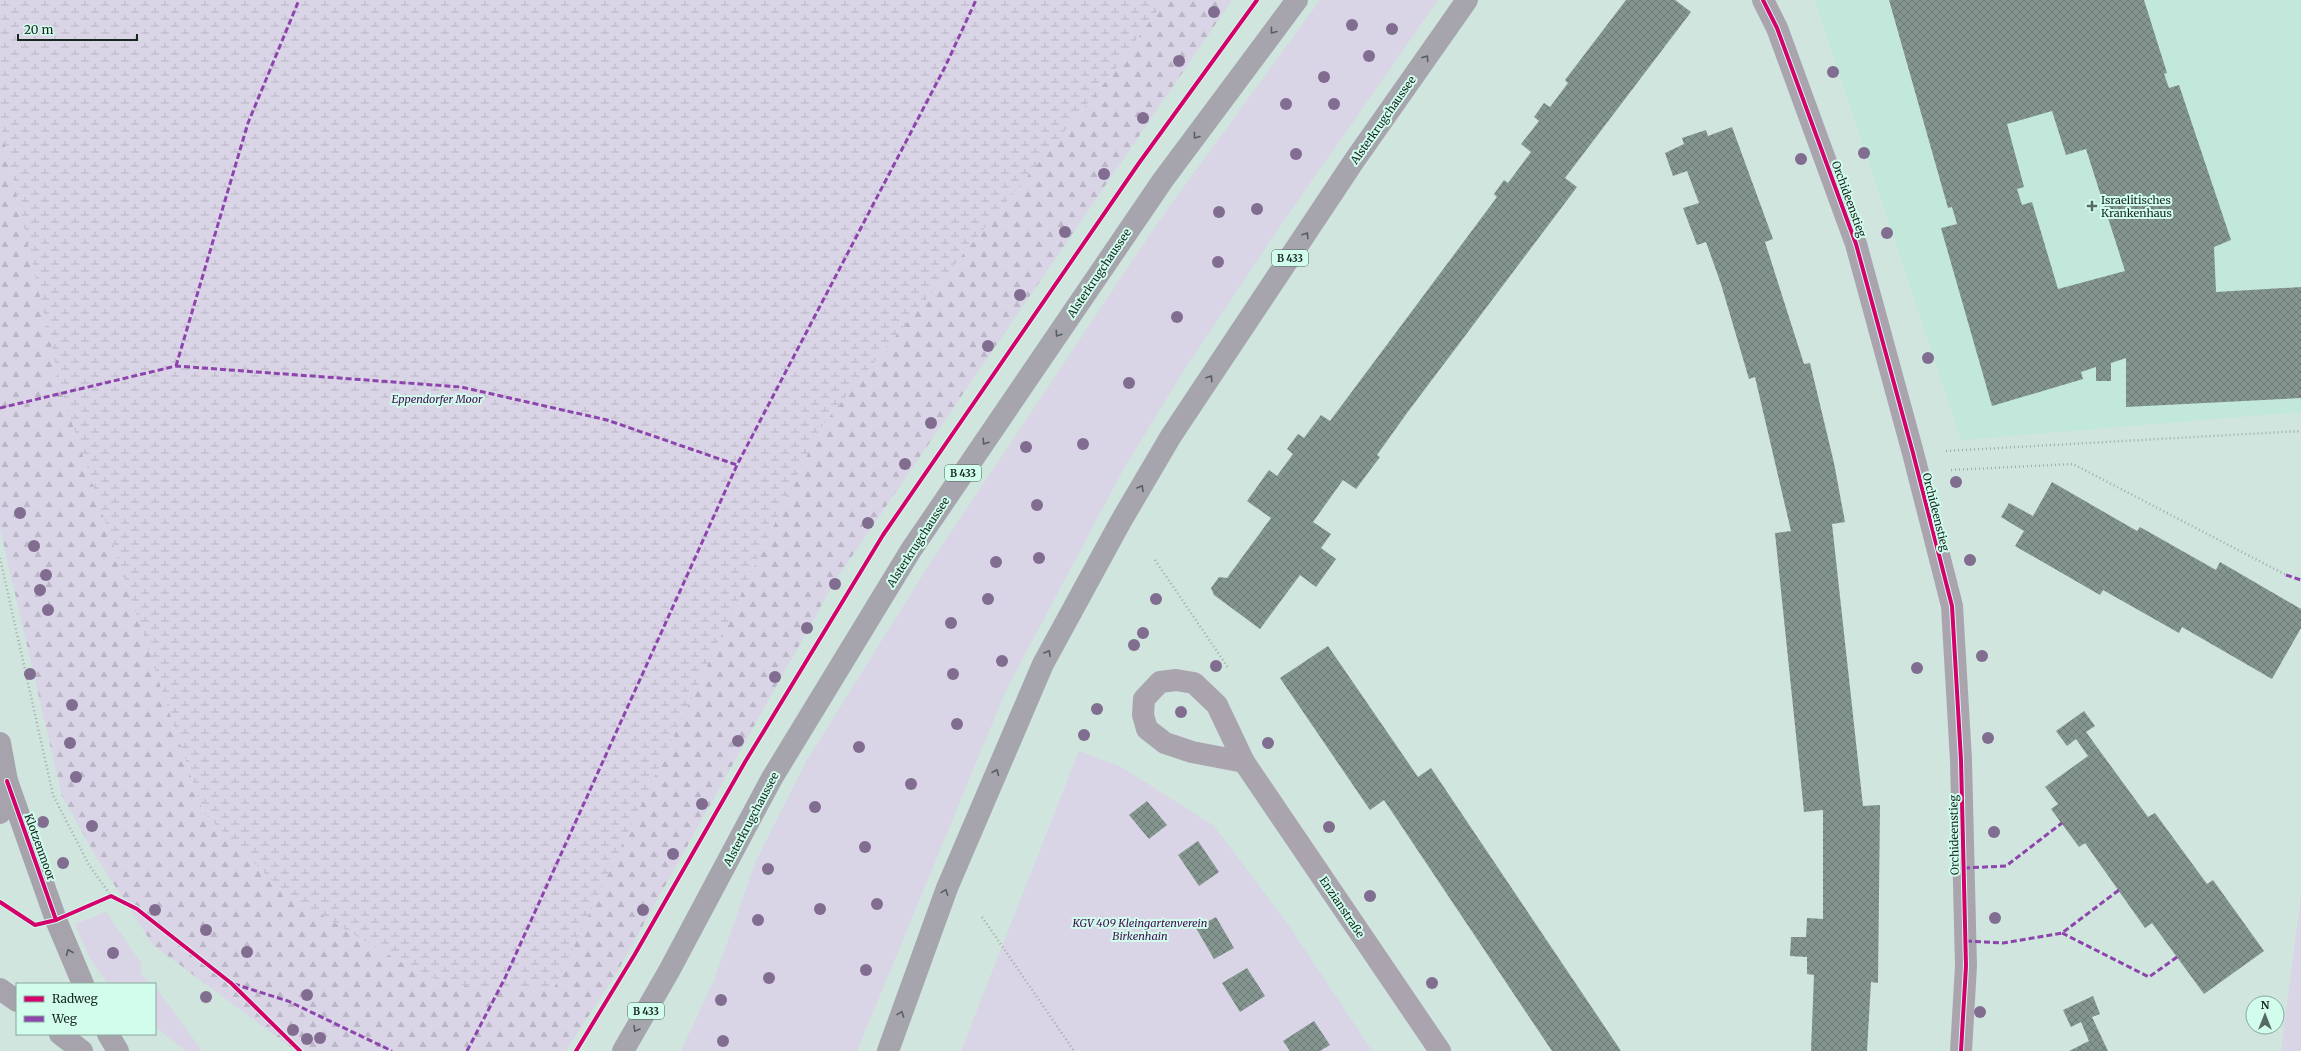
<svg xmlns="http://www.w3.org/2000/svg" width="2301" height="1051" viewBox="0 0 2301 1051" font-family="Merriweather,serif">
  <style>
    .built { fill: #c1e8da }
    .green { fill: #d9d4e6 }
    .forest { fill: url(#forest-firs) }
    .wetland { fill: url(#wetland-marsh) }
    .building { fill: url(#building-cross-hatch); fill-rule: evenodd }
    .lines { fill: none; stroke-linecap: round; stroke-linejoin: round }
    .path { stroke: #a4a9ac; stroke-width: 2.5; stroke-dasharray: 1 3; stroke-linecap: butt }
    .street { stroke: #aaa4af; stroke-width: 22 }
    .secondary { stroke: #a6a3ad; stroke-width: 22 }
    .primary { stroke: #a6a5ae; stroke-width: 22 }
    .quiet { stroke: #8e44ad; stroke-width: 3; stroke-dasharray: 6 3; stroke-linecap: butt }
    .cycleway-casing { stroke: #d2fded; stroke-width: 6 }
    .cycleway { stroke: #d6006c; stroke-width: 4 }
    .tree { fill: #816d90 }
    .oneway { stroke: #575f60 }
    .oneway2 { stroke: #575e60 }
    .poi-dot { fill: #576963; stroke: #d2fded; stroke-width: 1.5 }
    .labels { text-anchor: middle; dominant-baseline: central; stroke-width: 4; stroke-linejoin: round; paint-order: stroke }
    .shield { fill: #d2fded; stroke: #4e665e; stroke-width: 1 }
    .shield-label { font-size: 10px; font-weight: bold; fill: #162621 }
    .street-label { font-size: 11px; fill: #162621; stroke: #d2fded }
    .poi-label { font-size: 11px; fill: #162621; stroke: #d2fded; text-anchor: start }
    .park-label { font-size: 11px; font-style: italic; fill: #410b51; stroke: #d2fded }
  </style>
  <defs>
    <pattern id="forest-firs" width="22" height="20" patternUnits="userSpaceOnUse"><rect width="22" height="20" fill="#d9d4e6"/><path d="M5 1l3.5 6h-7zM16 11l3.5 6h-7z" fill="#bab6c5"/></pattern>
    <pattern id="wetland-marsh" width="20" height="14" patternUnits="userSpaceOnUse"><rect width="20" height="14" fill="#d9d4e6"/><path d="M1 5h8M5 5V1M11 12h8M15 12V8" fill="none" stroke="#bab6c5"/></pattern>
    <pattern id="building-cross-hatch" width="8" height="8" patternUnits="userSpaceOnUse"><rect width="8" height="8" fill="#84968f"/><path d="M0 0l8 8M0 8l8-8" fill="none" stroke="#6b7a74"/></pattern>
  </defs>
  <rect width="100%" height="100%" fill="#cfe5dd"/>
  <polygon class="built" points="1815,0 2301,0 2301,412 1961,440"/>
  <g class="green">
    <polygon points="1320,0 1438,0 1276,232 1182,373 1123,470 1006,690 857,1051 681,1051 714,980 756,861 807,760 929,565 1159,221"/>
    <polygon points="1079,751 1121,767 1214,826 1287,923 1372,1051 961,1051"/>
    <polygon points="2301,896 2301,1051 2281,1051"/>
    <polygon points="106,912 141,963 141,974 147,981 153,984 108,984 89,957 75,924"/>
    <polygon points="155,986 202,1051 186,1051 155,1027"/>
  </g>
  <polygon class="forest" points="1165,0 1232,0 835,581 617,972 566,1051 296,1051 153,945 95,855 62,796 0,529 0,122 63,396 203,812 554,988 820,428 1114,71"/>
  <polygon class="wetland" points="0,0 1165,0 1114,71 820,428 554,988 479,989 424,976 286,894 203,812 63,396 0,122"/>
  <g class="building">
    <polygon points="1626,0 1675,0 1691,12 1565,178 1577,187 1407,413 1377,455 1380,457 1356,489 1343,480 1313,522 1331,534 1321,548 1336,559 1316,587 1300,575 1260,629 1214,595 1211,588 1219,577 1227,578 1271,518 1247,501 1269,470 1277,476 1293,454 1287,449 1298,434 1304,438 1321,415 1330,421 1497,197 1494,194 1504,180 1508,183 1531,152 1521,144 1539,121 1534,117 1544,103 1550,107 1568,83 1565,80"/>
    <path d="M1889 0H2144L2167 73 2164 74 2169 88 2179 85 2231 240 2214 247 2216 292 2301 287V398L2126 407V358L2111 363V381H2096V367L2081 372 2083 379 1992 406 1941 228 1957 224 1952 207 1948 208ZM2052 111 2066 155 2086 149 2125 271 2058 289 2032 202 2022 205 2017 189 2024 187 2007 124Z"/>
    <polygon points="1732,127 1773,239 1765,242 1804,364 1810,363 1834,463 1845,522 1832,524 1863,806 1880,805 1878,983 1871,982 1867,1051 1811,1051 1814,975 1807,974 1807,957 1790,956 1791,937 1806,937 1807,918 1823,919 1823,810 1804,812 1775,533 1791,531 1755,377 1749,379 1721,284 1706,242 1697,245 1683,208 1699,203 1687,171 1673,176 1665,153 1684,144 1682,138 1706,130 1708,136"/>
    <polygon points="2052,482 2137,531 2140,527 2216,570 2220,562 2301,609 2301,628 2272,679 2182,627 2179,633 2103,590 2100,595 2015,546 2024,531 2001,517 2009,503 2033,516"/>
    <polygon points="1328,646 1418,777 1431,768 1621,1051 1552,1051 1384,800 1370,810 1280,678"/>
    <polygon points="2084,711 2095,726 2086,732 2148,817 2155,813 2207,884 2213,880 2264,951 2204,994 2152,923 2145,928 2085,843 2079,847 2051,809 2058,804 2045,787 2088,756 2076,739 2067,746 2056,731"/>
    <polygon points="1147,801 1167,825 1149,839 1129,815"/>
    <polygon points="1198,841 1219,872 1199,886 1178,855"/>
    <polygon points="1216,917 1234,948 1214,959 1196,928"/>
    <polygon points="1247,968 1265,996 1240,1012 1222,983"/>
    <polygon points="2093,996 2100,1014 2092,1017 2108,1051 2069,1051 2089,1041 2081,1022 2071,1027 2063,1010"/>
    <polygon points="1314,1021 1330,1045 1320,1051 1290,1051 1283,1041"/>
  </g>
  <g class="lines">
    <g class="path">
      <polyline points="1946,451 2301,431"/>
      <polyline points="1951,470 2073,464 2286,575"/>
      <polyline points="0,558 53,795 89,865 111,896"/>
      <polyline points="1155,560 1229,669"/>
      <polyline points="982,917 1074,1051"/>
    </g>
    <g class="street">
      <polyline points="1763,0 1777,28 1856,244 1913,453 1952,606 1961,760 1966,966 1961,1051"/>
      <polygon points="1176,680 1194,683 1217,705 1244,762 1192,752 1165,743 1147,729 1143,715 1144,699 1160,682"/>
      <polyline points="1244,762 1440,1051"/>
    </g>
    <g class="secondary">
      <polyline points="0,743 7,781 56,920 83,984"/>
      <polyline points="0,813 7,781"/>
      <polyline points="0,989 17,1001"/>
      <polyline points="60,1034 82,1051"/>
      <polyline points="108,1034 118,1051"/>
    </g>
    <g class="primary">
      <polyline points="623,1051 669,971 772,778 911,550 1163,180 1297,0"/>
      <polyline points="888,1051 947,888 1043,664 1121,521 1171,436 1354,161 1467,0"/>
    </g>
    <g class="quiet">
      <polyline points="176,366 248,123 299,0"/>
      <polyline points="0,408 176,366 461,387 607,420 737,465"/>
      <polyline points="2286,575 2301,580"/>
      <polyline points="1964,868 2006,866 2062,823"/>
      <polyline points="2062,933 2149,977 2177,957"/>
      <polyline points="1966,941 2003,943 2062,933 2119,890"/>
      <polyline points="234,984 288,1001 392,1051"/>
      <polyline points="467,1051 505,978 737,465 945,67 976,0"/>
    </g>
    <g class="cycleway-casing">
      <g id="cycleway">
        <polyline points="1763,0 1777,28 1856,244 1913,453 1952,606 1961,760 1966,966 1961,1051"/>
        <polyline points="7,781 56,920"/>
        <polyline points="0,902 35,925 56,920 111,896 137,909 231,983 300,1051"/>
        <polyline points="576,1051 635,954 745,762 883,535 1139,163 1257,0"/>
      </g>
    </g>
    <use href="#cycleway" class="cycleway"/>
  </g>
  <g class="tree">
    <circle cx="1214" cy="12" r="6"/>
    <circle cx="1352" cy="25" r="6"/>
    <circle cx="1392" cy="29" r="6"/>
    <circle cx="1369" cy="56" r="6"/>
    <circle cx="1179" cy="61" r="6"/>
    <circle cx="1833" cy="72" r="6"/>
    <circle cx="1324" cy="77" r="6"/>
    <circle cx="1286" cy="104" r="6"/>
    <circle cx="1334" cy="104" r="6"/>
    <circle cx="1143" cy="118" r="6"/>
    <circle cx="1864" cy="153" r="6"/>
    <circle cx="1296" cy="154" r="6"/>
    <circle cx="1801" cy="159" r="6"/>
    <circle cx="1104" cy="174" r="6"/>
    <circle cx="1257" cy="209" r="6"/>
    <circle cx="1219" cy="212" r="6"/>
    <circle cx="1065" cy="232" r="6"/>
    <circle cx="1887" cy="233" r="6"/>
    <circle cx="1218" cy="262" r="6"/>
    <circle cx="1020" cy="295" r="6"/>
    <circle cx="1177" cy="317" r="6"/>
    <circle cx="988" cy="346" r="6"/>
    <circle cx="1928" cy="358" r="6"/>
    <circle cx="1129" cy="383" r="6"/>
    <circle cx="931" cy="423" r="6"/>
    <circle cx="1083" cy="444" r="6"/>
    <circle cx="1026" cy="447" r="6"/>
    <circle cx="905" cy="464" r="6"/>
    <circle cx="1956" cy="482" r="6"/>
    <circle cx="1037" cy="505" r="6"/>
    <circle cx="20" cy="513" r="6"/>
    <circle cx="868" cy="523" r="6"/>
    <circle cx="34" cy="546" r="6"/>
    <circle cx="1039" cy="558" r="6"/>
    <circle cx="1970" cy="560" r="6"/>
    <circle cx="996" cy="562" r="6"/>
    <circle cx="46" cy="575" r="6"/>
    <circle cx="835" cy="584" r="6"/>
    <circle cx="40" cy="590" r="6"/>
    <circle cx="988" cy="599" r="6"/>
    <circle cx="1156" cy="599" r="6"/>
    <circle cx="48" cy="610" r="6"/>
    <circle cx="951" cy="623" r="6"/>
    <circle cx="807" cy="628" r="6"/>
    <circle cx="1143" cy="633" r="6"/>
    <circle cx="1134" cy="645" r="6"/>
    <circle cx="1982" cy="656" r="6"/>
    <circle cx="1002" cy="661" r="6"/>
    <circle cx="1216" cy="666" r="6"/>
    <circle cx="1917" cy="668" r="6"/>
    <circle cx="30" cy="674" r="6"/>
    <circle cx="953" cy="674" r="6"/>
    <circle cx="775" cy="677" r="6"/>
    <circle cx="72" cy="705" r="6"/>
    <circle cx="1097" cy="709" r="6"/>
    <circle cx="1181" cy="712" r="6"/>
    <circle cx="957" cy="724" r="6"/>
    <circle cx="1084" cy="735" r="6"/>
    <circle cx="1988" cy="738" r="6"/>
    <circle cx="738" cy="741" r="6"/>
    <circle cx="70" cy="743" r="6"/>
    <circle cx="1268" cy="743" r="6"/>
    <circle cx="859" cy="747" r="6"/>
    <circle cx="76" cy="777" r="6"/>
    <circle cx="911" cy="784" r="6"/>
    <circle cx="702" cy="804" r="6"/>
    <circle cx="815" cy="807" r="6"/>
    <circle cx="43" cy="822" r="6"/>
    <circle cx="92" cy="826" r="6"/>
    <circle cx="1329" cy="827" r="6"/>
    <circle cx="1994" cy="832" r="6"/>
    <circle cx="865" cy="847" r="6"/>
    <circle cx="673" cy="854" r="6"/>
    <circle cx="63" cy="863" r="6"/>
    <circle cx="768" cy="869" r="6"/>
    <circle cx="1370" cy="896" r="6"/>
    <circle cx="877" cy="904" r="6"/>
    <circle cx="820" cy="909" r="6"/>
    <circle cx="155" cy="910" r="6"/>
    <circle cx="643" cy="910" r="6"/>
    <circle cx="1995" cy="918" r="6"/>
    <circle cx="758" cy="920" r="6"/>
    <circle cx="206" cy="930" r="6"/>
    <circle cx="247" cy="952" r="6"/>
    <circle cx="113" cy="953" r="6"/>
    <circle cx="866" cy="970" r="6"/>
    <circle cx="769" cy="978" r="6"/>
    <circle cx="1432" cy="983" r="6"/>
    <circle cx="307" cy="995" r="6"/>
    <circle cx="206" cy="997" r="6"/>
    <circle cx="721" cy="1000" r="6"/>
    <circle cx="1980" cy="1012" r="6"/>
    <circle cx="293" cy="1030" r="6"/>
    <circle cx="320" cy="1038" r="6"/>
    <circle cx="307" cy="1039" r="6"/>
    <circle cx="723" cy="1041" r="6"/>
  </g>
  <defs><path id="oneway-chevron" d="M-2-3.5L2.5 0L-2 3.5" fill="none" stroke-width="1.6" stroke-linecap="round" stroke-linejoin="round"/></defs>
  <g class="oneway">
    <use href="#oneway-chevron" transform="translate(1273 31) rotate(127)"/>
    <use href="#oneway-chevron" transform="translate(1426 58) rotate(-55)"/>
    <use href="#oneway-chevron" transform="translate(1196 136) rotate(127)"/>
    <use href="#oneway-chevron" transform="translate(1306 235) rotate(-57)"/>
    <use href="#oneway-chevron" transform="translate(1058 334) rotate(124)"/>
    <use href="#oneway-chevron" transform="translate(1210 378) rotate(-56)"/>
    <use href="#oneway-chevron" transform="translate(985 442) rotate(124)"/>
    <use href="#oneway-chevron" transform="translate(1141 488) rotate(-59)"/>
    <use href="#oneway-chevron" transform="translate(1048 653) rotate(-61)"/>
    <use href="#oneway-chevron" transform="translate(996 772) rotate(-67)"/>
    <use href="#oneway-chevron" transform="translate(945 892) rotate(-69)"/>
    <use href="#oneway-chevron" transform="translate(901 1014) rotate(-70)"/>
    <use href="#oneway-chevron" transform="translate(636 1029) rotate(120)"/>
  </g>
  <use class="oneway2" href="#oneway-chevron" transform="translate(69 952) rotate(-112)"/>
  <path class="poi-dot" d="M2090 200h4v4h4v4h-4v4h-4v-4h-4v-4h4z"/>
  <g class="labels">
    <g class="shield">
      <rect x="1272" y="250" width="36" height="16" rx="3"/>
      <rect x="945" y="465" width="36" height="16" rx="3"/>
      <rect x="628" y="1003" width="36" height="16" rx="3"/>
    </g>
    <g class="shield-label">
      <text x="1290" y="258">B 433</text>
      <text x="963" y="473">B 433</text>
      <text x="646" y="1011">B 433</text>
    </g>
    <g class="street-label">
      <text transform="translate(1383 120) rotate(-55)">Alsterkrugchaussee</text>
      <text transform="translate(1849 199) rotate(70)">Orchideenstieg</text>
      <text transform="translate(1099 273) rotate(-56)">Alsterkrugchaussee</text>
      <text transform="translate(1936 512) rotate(76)">Orchideenstieg</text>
      <text transform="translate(918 542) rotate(-57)">Alsterkrugchaussee</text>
      <text transform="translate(751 819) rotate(-62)">Alsterkrugchaussee</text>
      <text transform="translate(1954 835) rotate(-91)">Orchideenstieg</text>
      <text transform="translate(40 847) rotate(70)">Klotzenmoor</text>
      <text transform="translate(1342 907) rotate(56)">Enzianstraße</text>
    </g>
    <g class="poi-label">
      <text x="2101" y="200">Israelitisches<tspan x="2101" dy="13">Krankenhaus</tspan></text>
    </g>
    <g class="park-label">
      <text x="437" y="399">Eppendorfer Moor</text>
      <text x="1140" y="923">KGV 409 Kleingartenverein<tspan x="1140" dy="13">Birkenhain</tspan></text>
    </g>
  </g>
  <rect x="16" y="983" width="140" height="52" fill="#d2fded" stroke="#87a79b"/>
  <rect x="24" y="996" width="20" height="6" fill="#d6006c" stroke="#87a79b"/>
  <text x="52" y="1003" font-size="12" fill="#162621">Radweg</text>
  <rect x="24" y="1016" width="20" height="6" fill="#8e44ad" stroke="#87a79b"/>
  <text x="52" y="1023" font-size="12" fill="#162621">Weg</text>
  <g transform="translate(2265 1015)"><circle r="19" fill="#d2fded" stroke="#87a79b"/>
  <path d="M0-3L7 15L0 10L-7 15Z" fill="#576963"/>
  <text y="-6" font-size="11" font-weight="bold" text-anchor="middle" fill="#162621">N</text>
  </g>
  <path d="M18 34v6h119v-6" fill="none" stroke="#162621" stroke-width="2"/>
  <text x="24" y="34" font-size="12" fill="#162621" stroke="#d2fded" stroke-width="3" paint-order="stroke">20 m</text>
</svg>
